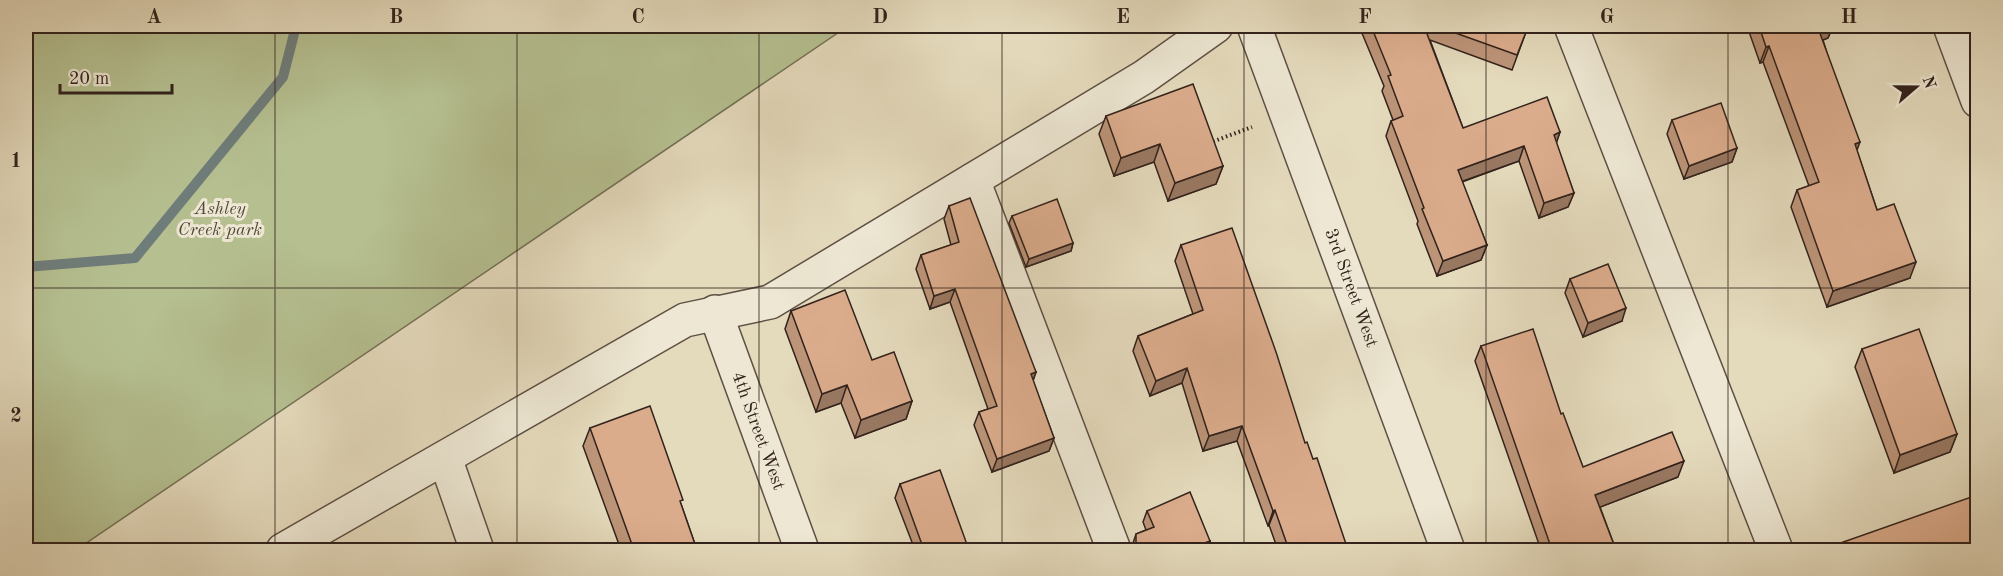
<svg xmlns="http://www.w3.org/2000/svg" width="2003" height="576" viewBox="0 0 2003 576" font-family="'Old Standard TT',serif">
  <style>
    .green { fill: #b5bf90; stroke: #747056; stroke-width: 1.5 }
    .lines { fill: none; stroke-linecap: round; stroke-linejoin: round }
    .stream { stroke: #6f7d7a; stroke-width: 10 }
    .minor-casing { stroke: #5e5044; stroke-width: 36 }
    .path { stroke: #32221c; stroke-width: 4; stroke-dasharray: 1.5 3; stroke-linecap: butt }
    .minor { stroke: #ede7d3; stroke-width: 33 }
    .wall { fill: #bc9478; stroke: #32221c; stroke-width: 1.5 }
    .shaded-wall { fill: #997862; stroke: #32221c; stroke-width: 1.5 }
    .building { fill: #dbac8c; stroke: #32221c; stroke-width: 1.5 }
    .grid { fill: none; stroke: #32221c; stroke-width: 1.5; stroke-opacity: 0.55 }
    .labels { text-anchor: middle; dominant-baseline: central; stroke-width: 6; stroke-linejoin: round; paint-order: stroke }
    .park-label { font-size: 18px; font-style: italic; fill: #534939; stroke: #ede7d3 }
    .street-label { font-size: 18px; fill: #32221c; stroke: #ede7d3 }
    .neatline { fill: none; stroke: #32221c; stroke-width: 2 }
    .grid-label { font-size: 20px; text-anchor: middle; font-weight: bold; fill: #32221c }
  </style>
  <rect width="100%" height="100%" fill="#e4dabc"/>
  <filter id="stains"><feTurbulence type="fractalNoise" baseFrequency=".00333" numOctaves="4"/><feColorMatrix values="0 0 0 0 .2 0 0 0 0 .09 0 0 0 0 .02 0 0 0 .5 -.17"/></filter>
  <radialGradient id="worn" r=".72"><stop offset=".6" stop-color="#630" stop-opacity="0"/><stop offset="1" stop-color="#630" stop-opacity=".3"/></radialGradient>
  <polygon class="green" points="26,26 848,26 76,550 26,550"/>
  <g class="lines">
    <polyline class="stream" points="26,267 135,258 283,77 296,26"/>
    <g class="minor-casing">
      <g id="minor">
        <polyline points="1254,26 1448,550"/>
        <polyline points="1571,26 1776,550"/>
        <polyline points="1950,26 1978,101"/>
        <polyline points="973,180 1114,550"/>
        <polyline points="715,312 802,550"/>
        <polyline points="445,458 477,550"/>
        <polyline points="283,550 685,320 770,302 1144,77 1216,26"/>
      </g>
    </g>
    <polyline class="path" points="1209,143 1252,127"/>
    <use href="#minor" class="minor"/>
  </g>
  <g class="wall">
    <polygon points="1359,26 1510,26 1526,32 1512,70 1430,40 1463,128 1560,132 1556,143 1574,193 1568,207 1539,218 1519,161 1462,182 1487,245 1481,260 1437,276 1417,224 1418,221 1386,136 1391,121 1393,120 1382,91 1384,86"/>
    <polygon points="1747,26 1833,26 1828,38 1823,40 1857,151 1877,210 1910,278 1827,307 1791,207 1797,190 1809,186 1763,62 1760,63"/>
    <polygon points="1106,116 1223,166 1216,184 1168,201 1154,162 1114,176 1099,134"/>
    <polygon points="1672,120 1737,148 1732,162 1684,179 1667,134"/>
    <polygon points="949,206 1036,372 1033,381 1054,438 1049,451 992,472 974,425 979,412 988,409 950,302 930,309 916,269 921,255 951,245 944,219"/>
    <polygon points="1012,216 1073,243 1071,251 1026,267 1009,223"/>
    <polygon points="1181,245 1305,443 1348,550 1278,550 1269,525 1268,526 1237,441 1203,451 1182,383 1150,396 1133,351 1138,336 1193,314 1175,261"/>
    <polygon points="1570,279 1622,321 1583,337 1565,293"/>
    <polygon points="791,311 872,360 912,401 906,419 855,438 841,403 816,412 785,329"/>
    <polygon points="1481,346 1561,414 1583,467 1678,477 1600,507 1616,550 1541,550 1475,361"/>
    <polygon points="1862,349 1957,434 1950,452 1894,473 1855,367"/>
    <polygon points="590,428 681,504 697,550 621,550 583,446"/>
    <polygon points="900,484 969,550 915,550 895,498"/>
    <polygon points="1147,511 1210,541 1206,550 1132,550 1132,546 1136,534 1146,530 1143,522"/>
  </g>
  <g class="shaded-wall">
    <polygon points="1825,26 1833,26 1828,38 1813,44 1818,28"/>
    <polygon points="1769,46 1763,62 1760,63 1766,47"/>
    <polygon points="1560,132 1555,147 1554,135"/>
    <polygon points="1860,142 1854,158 1855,144"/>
    <polygon points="1160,144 1154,162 1114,176 1121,158"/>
    <polygon points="1524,146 1519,161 1452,185 1458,170"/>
    <polygon points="1737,148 1732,162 1684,179 1689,166"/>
    <polygon points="1223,166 1216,184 1168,201 1175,183"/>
    <polygon points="1574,193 1568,207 1539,218 1544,203"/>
    <polygon points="1073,243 1071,251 1026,267 1029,259"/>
    <polygon points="1487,245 1481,260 1437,276 1443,261"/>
    <polygon points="1916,262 1910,278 1827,307 1833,291"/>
    <polygon points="955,289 950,302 930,309 934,296"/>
    <polygon points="1626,308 1622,321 1583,337 1588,323"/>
    <polygon points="1187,368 1182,383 1150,396 1156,381"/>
    <polygon points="1036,372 1031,386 1031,374"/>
    <polygon points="847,385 841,403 816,412 822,394"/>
    <polygon points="912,401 906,419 855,438 861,420"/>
    <polygon points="1242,426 1237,441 1203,451 1209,436"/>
    <polygon points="1957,434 1950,452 1894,473 1900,455"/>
    <polygon points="1054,438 1049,451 992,472 997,459"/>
    <polygon points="1684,461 1678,477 1590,511 1595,495"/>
    <polygon points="1275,510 1269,525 1268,526 1273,511"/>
    <polygon points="1210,541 1206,550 1186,550"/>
  </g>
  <g class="building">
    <polygon points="1371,26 1424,26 1463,128 1547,97 1560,132 1554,135 1574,193 1544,203 1524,146 1458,170 1487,245 1443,261 1422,209 1424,208 1391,121 1403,116 1388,76 1391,75"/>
    <polygon points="1436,26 1510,26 1526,32 1517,55"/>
    <polygon points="1759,26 1825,26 1818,28 1860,142 1855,144 1877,210 1894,204 1916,262 1833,291 1797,190 1819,182 1769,46 1766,47"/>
    <polygon points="1193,84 1223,166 1175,183 1160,144 1121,158 1106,116"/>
    <polygon points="1721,103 1737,148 1689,166 1672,120"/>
    <polygon points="970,198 1036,372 1031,374 1054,438 997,459 979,412 997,406 955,289 934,296 921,255 959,242 949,206"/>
    <polygon points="1057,199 1073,243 1029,259 1012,216"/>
    <polygon points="1232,228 1276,352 1305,443 1307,442 1313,459 1317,458 1348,550 1289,550 1275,510 1273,511 1242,426 1209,436 1187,368 1156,381 1138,336 1203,310 1181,245"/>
    <polygon points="1608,264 1626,308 1588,323 1570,279"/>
    <polygon points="845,290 872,360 894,352 912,401 861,420 847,385 822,394 791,311"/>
    <polygon points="1533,329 1561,414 1563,413 1583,467 1672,432 1684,461 1595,495 1616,550 1552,550 1481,346"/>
    <polygon points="1919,329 1957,434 1900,455 1862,349"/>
    <polygon points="650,406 683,500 680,501 697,550 634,550 590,428"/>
    <polygon points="940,470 969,550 924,550 900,484"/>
    <polygon points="1190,492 1210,541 1186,550 1132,550 1136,542 1136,534 1154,527 1147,511"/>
    <polygon points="1977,495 1977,550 1833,550 1832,546"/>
    <polygon points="1102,548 1104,550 1095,550"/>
  </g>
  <path class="grid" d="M275 26V550M517 26V550M759 26V550M1002 26V550M1244 26V550M1486 26V550M1728 26V550M26 288H1978"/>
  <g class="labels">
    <g class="park-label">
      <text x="220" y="209">Ashley<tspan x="220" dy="21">Creek park</tspan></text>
    </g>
    <g class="street-label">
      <text transform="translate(1351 288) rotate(70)">3rd Street West</text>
      <text transform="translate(758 431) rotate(70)">4th Street West</text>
    </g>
  </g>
  <rect width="2003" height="576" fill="none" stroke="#e4dabc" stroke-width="66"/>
  <g transform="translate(1916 87) rotate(70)" stroke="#ede7d3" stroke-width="4.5" paint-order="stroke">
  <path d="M0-4.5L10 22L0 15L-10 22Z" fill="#32221c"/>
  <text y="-9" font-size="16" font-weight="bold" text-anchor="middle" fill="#32221c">N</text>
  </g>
  <path d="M60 84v9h112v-9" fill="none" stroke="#32221c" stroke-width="3"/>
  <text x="69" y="84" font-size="18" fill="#32221c" stroke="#ede7d3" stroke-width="4.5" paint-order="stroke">20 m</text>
  <rect x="33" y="33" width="1937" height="510" class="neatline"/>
  <g class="grid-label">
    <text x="154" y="23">A</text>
    <text x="396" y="23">B</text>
    <text x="638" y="23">C</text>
    <text x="880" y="23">D</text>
    <text x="1123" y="23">E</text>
    <text x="1365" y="23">F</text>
    <text x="1607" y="23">G</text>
    <text x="1849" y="23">H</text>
    <text x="16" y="167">1</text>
    <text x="16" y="422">2</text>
  </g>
  <rect width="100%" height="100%" filter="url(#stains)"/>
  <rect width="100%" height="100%" fill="url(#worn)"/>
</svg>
